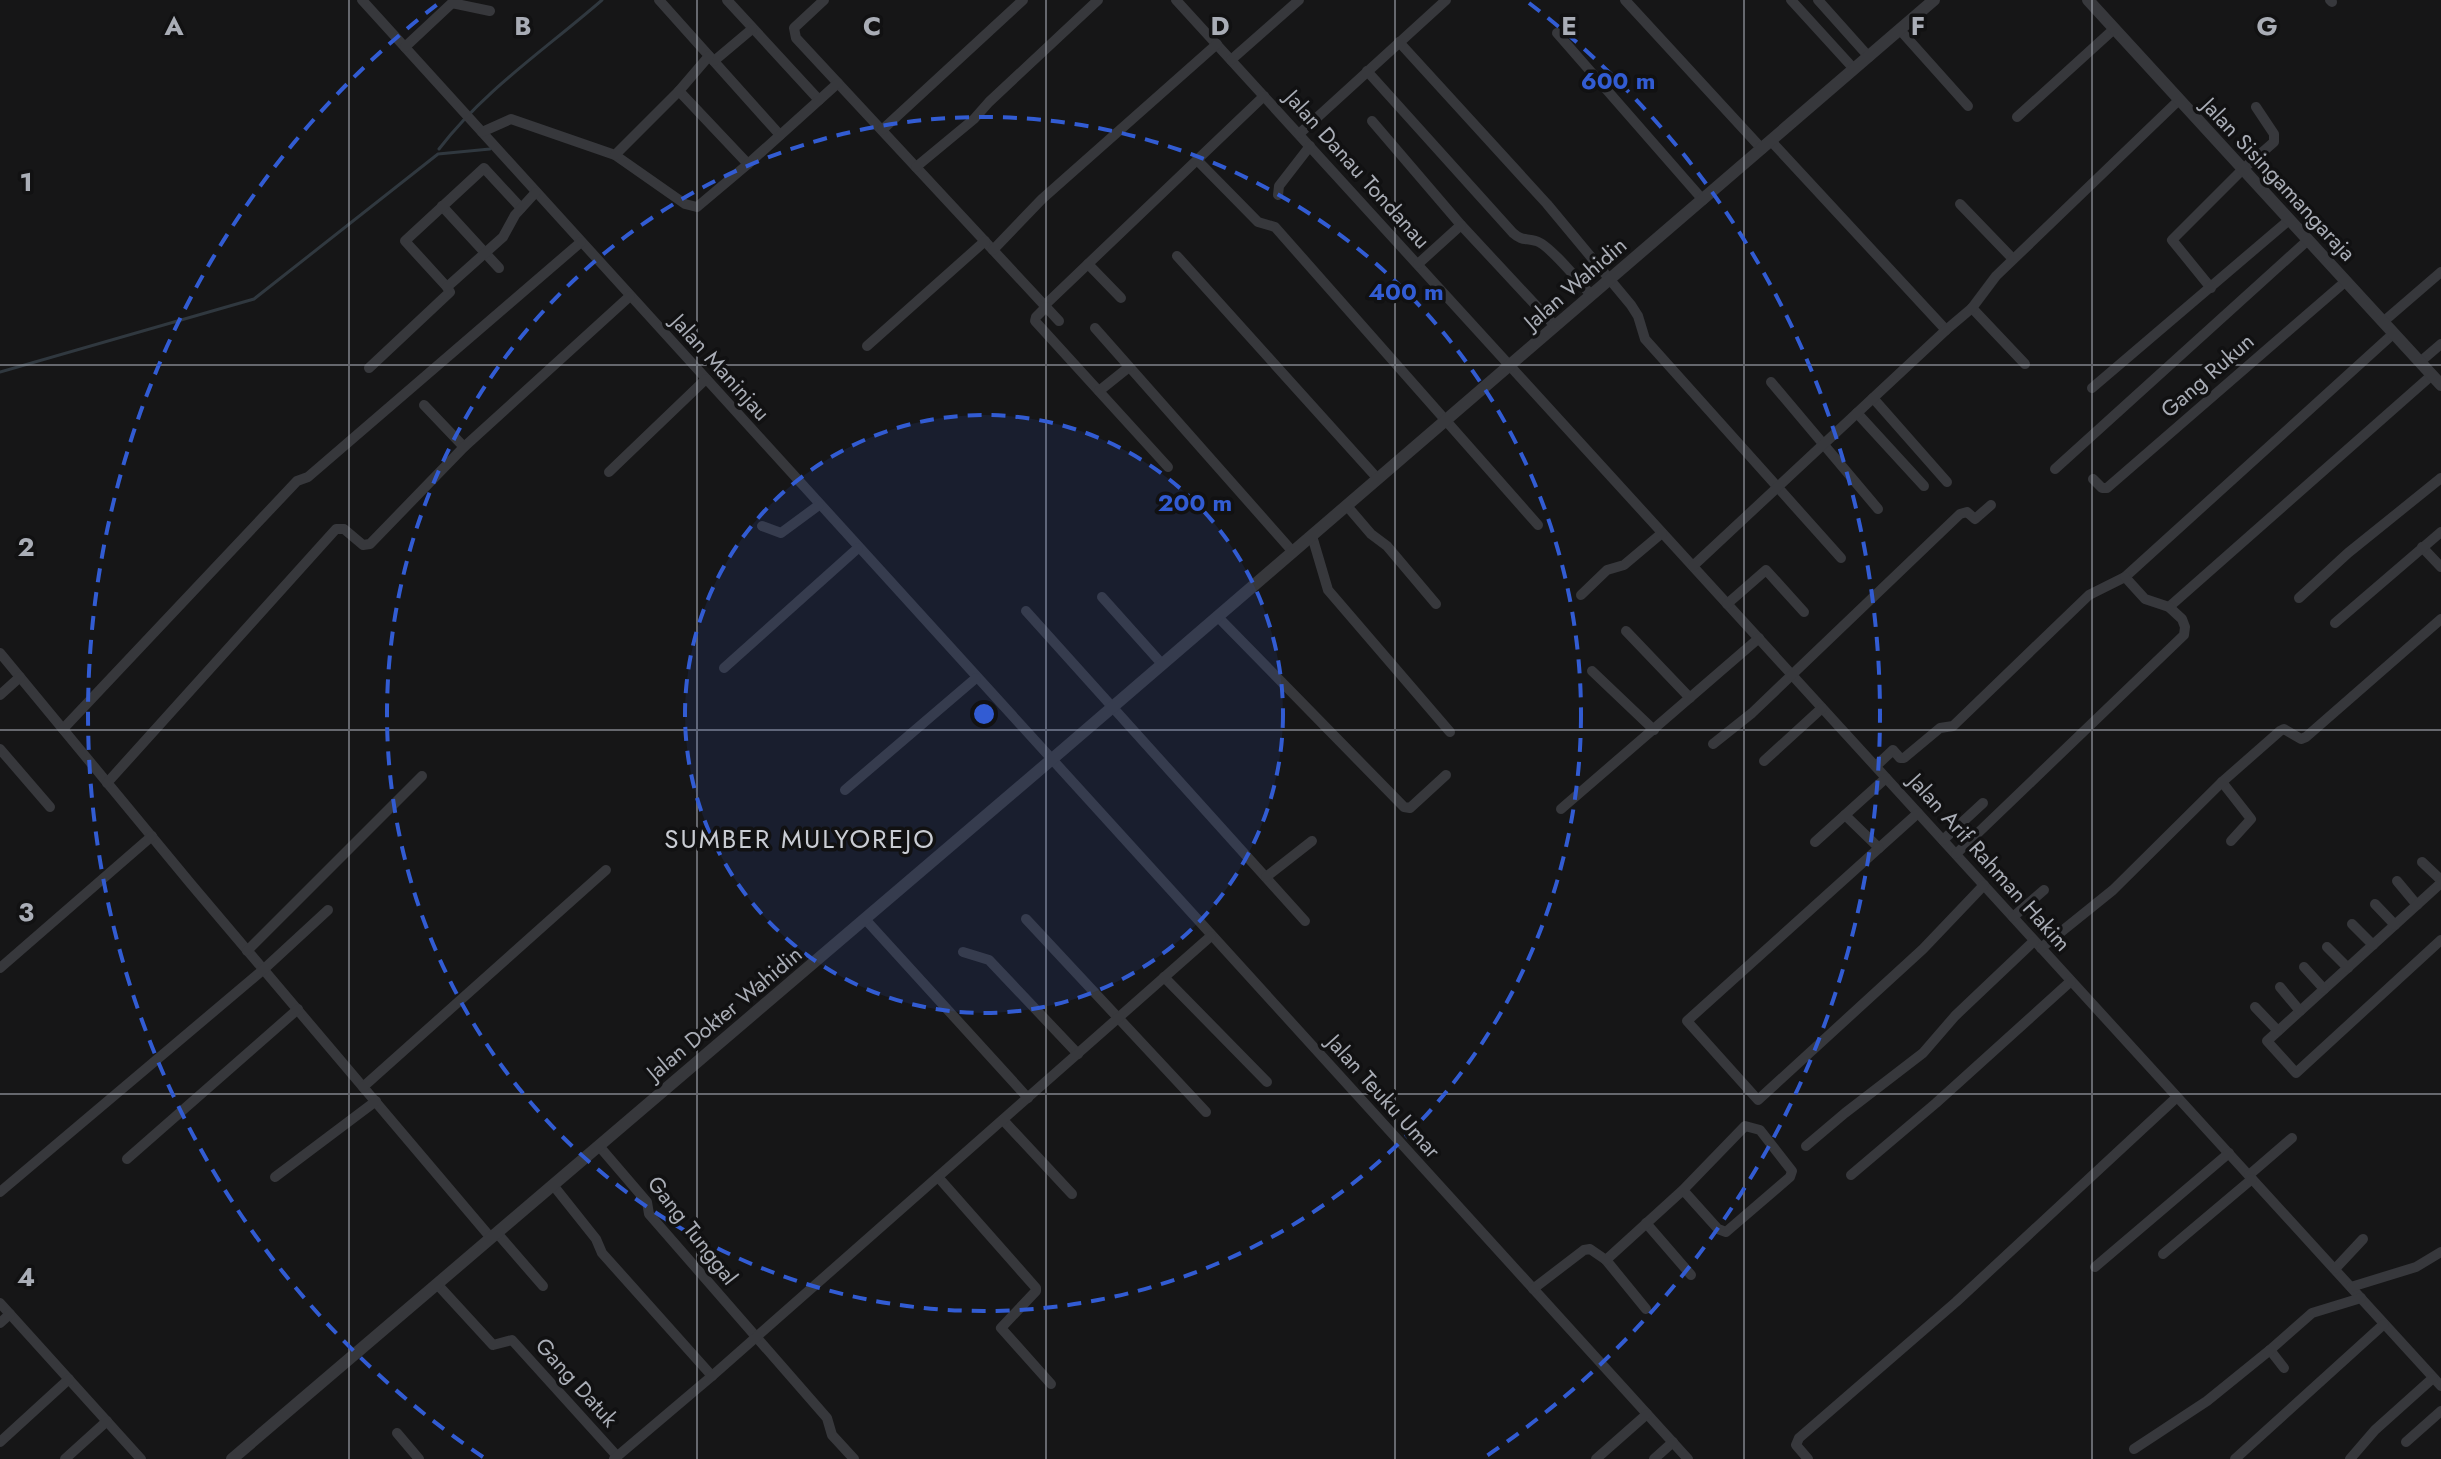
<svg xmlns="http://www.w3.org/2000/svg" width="2441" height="1459" viewBox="0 0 2441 1459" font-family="Jost,sans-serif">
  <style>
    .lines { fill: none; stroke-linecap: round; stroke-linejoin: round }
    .stream { stroke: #30383f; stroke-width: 3 }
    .minor { stroke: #37383c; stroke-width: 10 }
    .tertiary { stroke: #37383c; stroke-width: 12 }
    .grid { fill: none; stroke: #a9adb6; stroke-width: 2; stroke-opacity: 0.55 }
    .ring { fill: none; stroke: #325cd3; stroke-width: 4; stroke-dasharray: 14 10 }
    .labels { text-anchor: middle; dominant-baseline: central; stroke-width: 7; stroke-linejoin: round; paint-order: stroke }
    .street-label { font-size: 22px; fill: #a9adb6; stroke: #111112 }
    .quarter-label { font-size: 26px; letter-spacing: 2px; fill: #c9ccd3; stroke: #111112 }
    .grid-label { font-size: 26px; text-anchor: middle; font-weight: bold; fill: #a9adb6; stroke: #111112; stroke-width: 7; stroke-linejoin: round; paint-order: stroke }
    .centre { fill: #325cd3; stroke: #111112; stroke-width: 4 }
    .ring-label { font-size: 24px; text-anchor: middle; font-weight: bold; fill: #325cd3; stroke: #111112; stroke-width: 7; stroke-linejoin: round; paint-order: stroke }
  </style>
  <rect width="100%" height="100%" fill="#161617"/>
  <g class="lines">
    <g class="stream">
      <path d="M439 149C484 90 547 48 602 0"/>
      <polyline points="0,372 254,299 438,154 490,149"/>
    </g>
    <g class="minor">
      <polyline points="362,0 1688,1459"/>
      <polyline points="659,0 780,135"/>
      <polyline points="727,0 819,100"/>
      <polyline points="824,0 794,28 796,38 1059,321"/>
      <polyline points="1176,0 2441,1386"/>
      <polyline points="1625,0 1762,149"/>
      <polyline points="1791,0 1854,69"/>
      <polyline points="1818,0 1869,57"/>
      <polyline points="2330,0 2332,2"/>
      <polyline points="1900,30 1968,106"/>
      <polyline points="1557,33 1703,200"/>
      <polyline points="1399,42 1547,204 1631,305 1638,316 1645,339 1841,558"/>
      <polyline points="405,47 452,3 490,11"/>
      <polyline points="1231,60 1299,0"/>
      <polyline points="714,61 752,29"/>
      <path d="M1367 71 1513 233C1522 241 1526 238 1536 241 1549 244 1581 284 1591 295"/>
      <polyline points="679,91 748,164"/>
      <polyline points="2017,117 2114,29"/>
      <polyline points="1372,121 1461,225 1555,326"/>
      <polyline points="882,130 1023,0"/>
      <polyline points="482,132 511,119 615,155 685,204 697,207 748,164 838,83"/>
      <polyline points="1299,134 1446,0"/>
      <polyline points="1771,141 1946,330"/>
      <polyline points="615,155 679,91 709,56"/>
      <polyline points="1197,160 1258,222 1275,227 1538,525"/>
      <polyline points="916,167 974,119 989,102 1098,0"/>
      <polyline points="1278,195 1279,186 1310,146"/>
      <polyline points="1960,204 2013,259"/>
      <polyline points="442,206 499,268"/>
      <polyline points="993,250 1042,199 1217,44"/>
      <polyline points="1177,256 1378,479"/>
      <polyline points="1088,264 1121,298"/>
      <polyline points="1418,264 1461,225"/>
      <polyline points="447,287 405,241 484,168 521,208"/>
      <polyline points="2211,288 2172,240 2243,169 2274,142 2274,134 2256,107"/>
      <polyline points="1045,305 1264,96"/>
      <polyline points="1046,307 1036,317 1035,321 1168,467"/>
      <polyline points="1972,308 2025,364"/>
      <polyline points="2383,322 2441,272"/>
      <polyline points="1095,328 1293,552"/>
      <polyline points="867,346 985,241"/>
      <polyline points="2420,362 2441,344"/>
      <polyline points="369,368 450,292 447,287 503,237 515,215 536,192"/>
      <polyline points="1771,382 1878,509"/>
      <polyline points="2092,388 2289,220"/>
      <polyline points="1099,391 1129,367"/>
      <polyline points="1873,398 1947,482"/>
      <polyline points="424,405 464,447"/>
      <polyline points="1857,413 1924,486"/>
      <polyline points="2055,469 2308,240"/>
      <polyline points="609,472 706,379"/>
      <polyline points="2093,479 2102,488 2107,488 2346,281"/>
      <polyline points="1347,506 1371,534 1387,546 1436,604"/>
      <polyline points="762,526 781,533 819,505"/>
      <polyline points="1312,536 1328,590 1450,732"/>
      <polyline points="2422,547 2441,567"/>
      <polyline points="1693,566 1946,330 1972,308 1996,276 2179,100"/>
      <polyline points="1581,595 1607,570 1624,565 1662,533"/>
      <polyline points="1102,597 1162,664"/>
      <polyline points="2299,598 2348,553 2441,478"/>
      <polyline points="1727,604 1766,570 1804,612"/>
      <polyline points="2169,607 2432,375"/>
      <polyline points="1026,611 1305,921"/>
      <polyline points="1218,617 1404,807 1410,808 1446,775"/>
      <polyline points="2335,623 2441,532"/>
      <polyline points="1626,631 1690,698"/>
      <polyline points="0,653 191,884 491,1238"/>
      <polyline points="724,668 858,548"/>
      <polyline points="1592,671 1654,730"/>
      <polyline points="0,695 20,677"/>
      <polyline points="63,729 297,481 308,477 581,242"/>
      <polyline points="1713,744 1752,713 1960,514 1967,512 1975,519 1991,505"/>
      <polyline points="0,749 50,807"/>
      <polyline points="1764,761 1822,708"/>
      <polyline points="1876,766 1893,750 1900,758 1904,758 1940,728 1953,726 2089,595 2125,577 2394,333"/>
      <polyline points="2222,782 2251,819 2231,841"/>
      <polyline points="107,783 336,529 344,529 363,545 370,544 464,447 630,296"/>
      <polyline points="845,790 976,678"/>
      <polyline points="1561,809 1759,638"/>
      <polyline points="1845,815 1879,848 1918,813"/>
      <polyline points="1943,840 1983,803"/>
      <polyline points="1815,842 1886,778"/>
      <polyline points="1879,848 1687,1021 1758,1100 1923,949 1984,885"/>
      <polyline points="1956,854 2184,635 2185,627 2182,619 2169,607 2145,599 2125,577"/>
      <polyline points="2422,862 2441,880"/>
      <polyline points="1266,877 1312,841"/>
      <polyline points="2397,881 2417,905"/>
      <polyline points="2441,883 2267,1041 2296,1073 2441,940"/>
      <polyline points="2375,904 2395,925"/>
      <polyline points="2013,917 2044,890"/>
      <polyline points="865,919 1028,1098"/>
      <polyline points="1026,919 1206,1112"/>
      <polyline points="2352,924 2373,945"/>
      <polyline points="2327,947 2348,968"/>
      <polyline points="2041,948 2113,890 2222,782 2280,731 2284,729 2301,739 2306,737 2441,619"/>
      <polyline points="247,951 422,776"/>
      <polyline points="963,952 989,960 1078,1054"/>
      <polyline points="2304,967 2324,989"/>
      <polyline points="0,968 152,836"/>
      <polyline points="1164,977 1267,1082"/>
      <polyline points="2280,987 2300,1011"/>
      <polyline points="2255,1007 2278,1031"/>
      <polyline points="363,1087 606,870"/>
      <polyline points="1003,1120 1072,1194"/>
      <polyline points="599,1146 647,1202 649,1214 827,1418 832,1435 854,1459"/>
      <polyline points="1806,1146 1845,1113 1923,1053 1955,1016 2034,941"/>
      <polyline points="127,1159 298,1009"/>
      <polyline points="1851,1175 1936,1103 2071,981"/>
      <polyline points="2249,1175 2292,1138"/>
      <polyline points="275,1177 376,1101"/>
      <polyline points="938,1177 1036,1288 1036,1291 1001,1328 1051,1384"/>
      <polyline points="553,1185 596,1239 602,1253 712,1376"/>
      <polyline points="0,1192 264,969 328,910"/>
      <polyline points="1646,1223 1691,1275"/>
      <polyline points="497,1233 543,1286"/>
      <polyline points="2163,1254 2252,1179"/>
      <polyline points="1606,1260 1646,1309"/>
      <polyline points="2095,1267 2229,1153"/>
      <polyline points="2335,1269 2363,1239"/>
      <polyline points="437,1284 493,1345 512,1340 617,1456"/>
      <polyline points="2351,1287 2416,1267 2441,1252"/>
      <polyline points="1533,1289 1584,1250 1590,1249 1606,1260 1683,1190 1745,1126 1760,1130 1792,1171 1790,1177 1726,1232 1718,1229 1683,1190"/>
      <polyline points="0,1303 141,1459"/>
      <polyline points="0,1323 10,1314"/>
      <polyline points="2270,1350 2284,1368"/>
      <polyline points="397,1433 419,1459"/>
      <polyline points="0,1442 69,1379"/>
      <polyline points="2406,1442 2441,1411"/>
      <polyline points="2134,1449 2207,1401 2270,1350 2312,1313 2361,1298"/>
      <polyline points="65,1459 107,1421"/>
      <polyline points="614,1459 712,1376 1211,936"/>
      <polyline points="1596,1459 1647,1414"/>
      <polyline points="1654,1459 1673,1442"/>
      <polyline points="1808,1459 1796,1445 1799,1438 1956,1302 2177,1097"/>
      <polyline points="2235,1459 2384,1324"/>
      <polyline points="2350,1459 2375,1430 2433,1378"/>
    </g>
    <g class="tertiary">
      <polyline points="2088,0 2441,385"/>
      <polyline points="232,1459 1051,760 1934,0"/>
    </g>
  </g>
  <path class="grid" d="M349 0V1459M697 0V1459M1046 0V1459M1395 0V1459M1744 0V1459M2092 0V1459M0 365H2441M0 730H2441M0 1094H2441"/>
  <circle cx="984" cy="714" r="299" fill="#325cd3" fill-opacity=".12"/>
  <g class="ring">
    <circle cx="984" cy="714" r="299"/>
    <circle cx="984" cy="714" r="597"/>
    <path d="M483 1457A896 896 0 0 1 439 3M1529 3A896 896 0 0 1 1485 1457"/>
  </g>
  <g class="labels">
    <g class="street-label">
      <text transform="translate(1358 169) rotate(48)">Jalan Danau Tondanau</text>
      <text transform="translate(2279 179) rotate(47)">Jalan Sisingamangaraja</text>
      <text transform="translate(1575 283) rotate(-41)">Jalan Wahidin</text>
      <text transform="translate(721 367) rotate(48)">Jalan Maninjau</text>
      <text transform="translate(2207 375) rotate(-41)">Gang Rukun</text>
      <text transform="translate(1990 862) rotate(48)">Jalan Arif Rahman Hakim</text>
      <text transform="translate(724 1013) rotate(-40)">Jalan Dokter Wahidin</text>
      <text transform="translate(1384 1096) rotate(48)">Jalan Teuku Umar</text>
      <text transform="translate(693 1230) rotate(52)">Gang Tunggal</text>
      <text transform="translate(577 1382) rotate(48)">Gang Datuk</text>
    </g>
    <g class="quarter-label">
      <text x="800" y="839">SUMBER MULYOREJO</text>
    </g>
  </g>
  <g class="grid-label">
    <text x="174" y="35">A</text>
    <text x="523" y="35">B</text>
    <text x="872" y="35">C</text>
    <text x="1220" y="35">D</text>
    <text x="1569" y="35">E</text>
    <text x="1918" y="35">F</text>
    <text x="2267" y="35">G</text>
    <text x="26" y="191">1</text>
    <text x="26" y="556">2</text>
    <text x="26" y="921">3</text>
    <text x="26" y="1286">4</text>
  </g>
  <circle cx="984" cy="714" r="12" class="centre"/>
  <g class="ring-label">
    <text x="1618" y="89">600 m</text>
    <text x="1406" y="300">400 m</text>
    <text x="1195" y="511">200 m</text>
  </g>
</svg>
